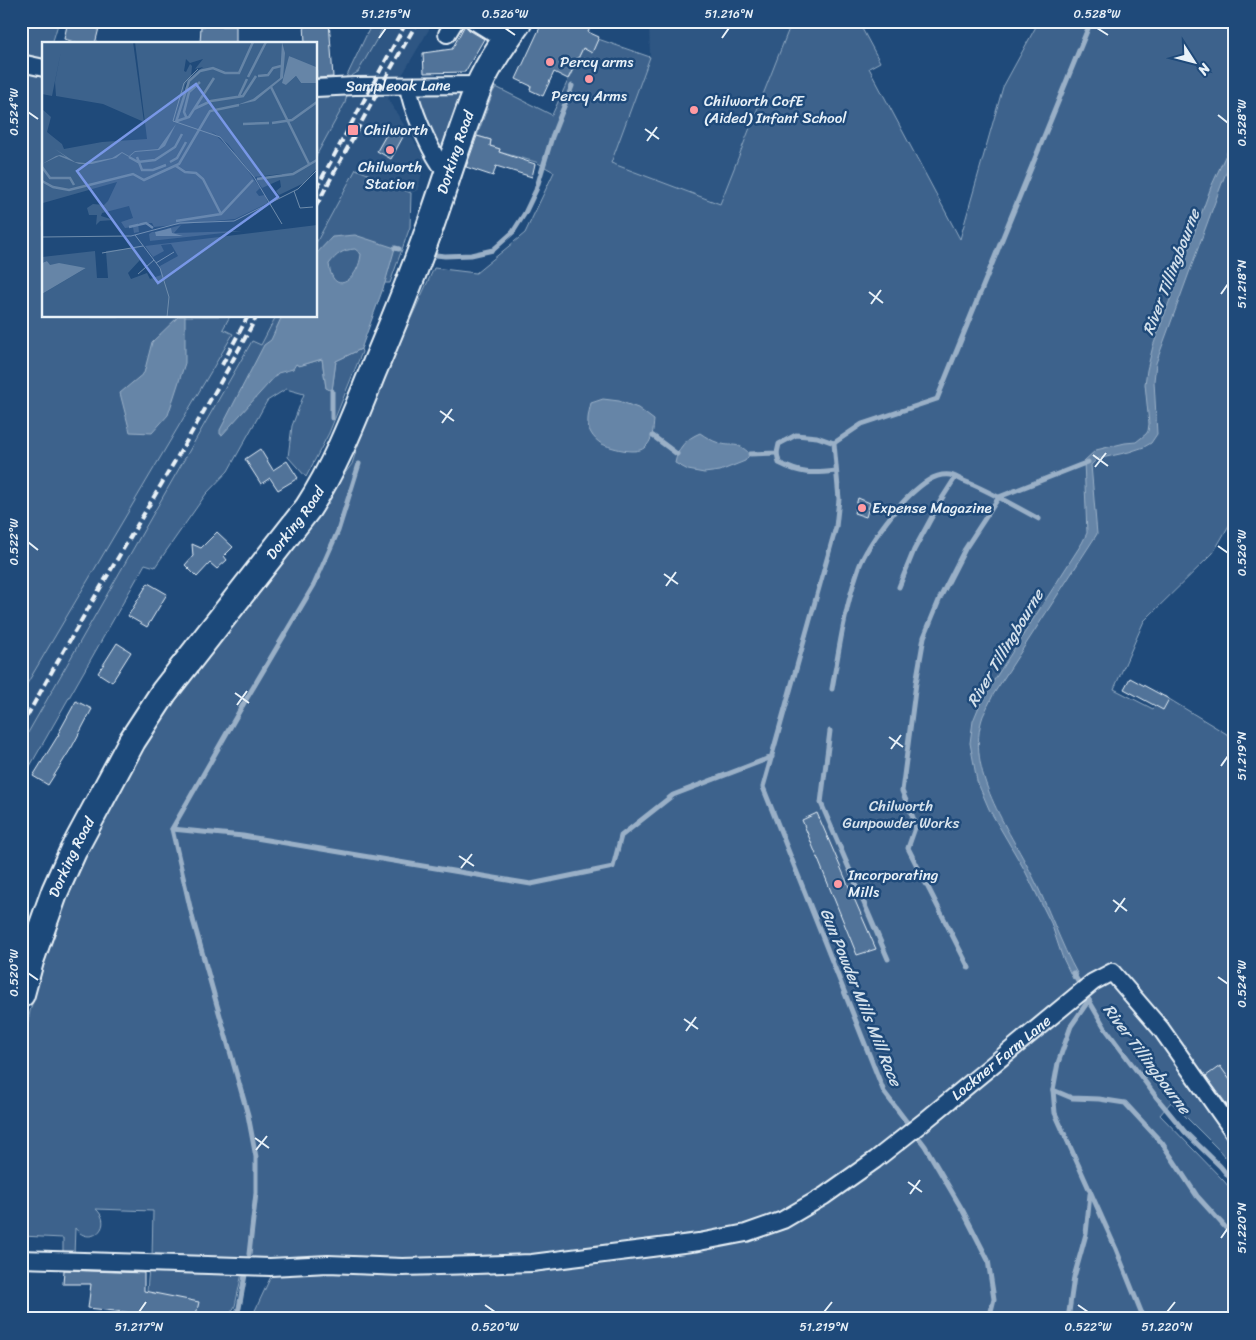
<svg xmlns="http://www.w3.org/2000/svg" width="1256" height="1340" viewBox="0 0 1256 1340" font-family="Sriracha,sans-serif">
  <style>
    .built { fill: #2e5683 }
    .green { fill: #3c628c; stroke: #92aac2 }
    .water { fill: #6685a7; stroke: #9ab0c7; fill-rule: evenodd }
    .lines { fill: none; stroke-linecap: round; stroke-linejoin: round }
    .stream { stroke: #9ab0c7; stroke-width: 5 }
    .building { fill: #517399; stroke: #e8f1f8 }
    .street-casing { stroke: #e8f1f8; stroke-width: 20 }
    .primary-casing { stroke: #e8f1f8; stroke-width: 30 }
    .street { stroke: #1f4a7a; stroke-width: 16 }
    .primary { stroke: #1f4a7a; stroke-width: 26 }
    .rail { stroke: #e8f1f8; stroke-width: 4; stroke-dasharray: 8 4; stroke-linecap: butt }
    .ticks { fill: none; stroke: #e8f1f8; stroke-width: 2 }
    .poi-dot { fill: #ff9aa2; stroke: #1f4a7a; stroke-width: 2 }
    .labels { text-anchor: middle; dominant-baseline: central; stroke-width: 5; stroke-linejoin: round; paint-order: stroke }
    .poi-label { font-size: 15px; fill: #e8f1f8; stroke: #1f4a7a; text-anchor: start }
    .street-label { font-size: 15px; fill: #e8f1f8; stroke: #1f4a7a }
    .park-label { font-size: 15px; fill: #d7e3ed; stroke: #1f4a7a }
    .water-label { font-size: 16px; font-style: italic; fill: #d4e1ec; stroke: #1f4a7a }
    .inset-river { fill: none; stroke: #6685a7; stroke-width: 2.5 }
    .inset-road { fill: none; stroke: #6f8dac; stroke-width: 1 }
    .view { fill: #7897e6; fill-opacity: 0.15; stroke: #7897e6; stroke-width: 2.5 }
    .inset-edge { fill: none; stroke: #e8f1f8; stroke-width: 2.5 }
    .neatline { fill: none; stroke: #e8f1f8; stroke-width: 2 }
    .ticks-label { font-size: 12px; text-anchor: middle; fill: #e8f1f8 }
  </style>
  <rect width="100%" height="100%" fill="#1f4a7a"/>
  <filter id="ink" filterUnits="userSpaceOnUse"><feTurbulence type="fractalNoise" baseFrequency=".02" numOctaves="2"/><feDisplacementMap in="SourceGraphic" scale="10" xChannelSelector="R" yChannelSelector="G"/><feConvolveMatrix kernelMatrix="1 2 1 2 8 2 1 2 1" color-interpolation-filters="sRGB"/></filter>
  <g filter="url(#ink)">
    <g class="built">
      <polygon points="387,21 434,21 388,99 425,159 418,190 411,193 356,169 316,243 316,133 336,99 346,97 358,72"/>
      <polygon points="649,21 792,21 720,204 611,163 650,57"/>
      <polygon points="212,316 277,316 21,781 21,661"/>
    </g>
    <g class="green">
      <polygon points="21,21 59,21 52,44 44,44 44,316 230,316 223,329 233,334 21,694"/>
      <polygon points="373,21 387,21 358,72 345,80"/>
      <path d="M792 21H861L859 23 880 62 869 68 960 239 1003 87 1039 21H1235V515L1213 553 1144 621 1114 689 1153 709 1164 696 1235 739V1168L1217 1148 1171 1102 1160 1115 1223 1180 1235 1194V1319H251L273 1272 556 1267 653 1257 766 1236 805 1213 780 1214 719 1233 532 1256 402 1260 243 1261 152 1258 153 1211 96 1209C115 1226 90 1248 75 1228L74 1255H63V1238L21 1236V1058L30 1011 45 961 64 906 106 812 145 738 211 653 352 464 368 412 434 268 476 273 525 233 554 172 536 162 499 152 500 149 490 146 491 140 477 136 493 92 496 87 552 115 583 48 592 52 598 39 650 57 611 163 720 204Z"/>
      <polygon points="480,85 440,164 409,93"/>
      <polygon points="349,86 345,103 316,156 316,88"/>
      <polygon points="356,169 411,193 410,227 390,283 385,283 316,309 316,243"/>
      <polygon points="276,316 313,316 288,359 299,366 322,359 326,388 332,390 336,361 361,349 362,352 329,433 306,477 288,457 292,426 304,394 286,389 267,401 228,471 206,494 155,567 145,564 21,782 21,745 252,341 261,345"/>
      <polygon points="149,1268 242,1273 235,1306 227,1319 139,1319 147,1291"/>
    </g>
    <g class="water">
      <path d="M1235 140V159L1225 175 1215 202 1156 363 1154 381 1157 434 1151 443 1144 447 1129 452 1097 459 1091 465 1097 534 993 695C990 702 986 709 983 716 964 770 1009 829 1032 875 1049 908 1060 943 1078 975L1073 979 1062 956 1051 923 1024 869 989 809 977 781 970 743 973 721 982 699 1082 543 1087 533 1084 461 1096 450 1125 443 1136 442 1146 434 1148 431 1149 424 1145 384 1147 370 1153 346 1211 187 1228 150Z"/>
      <path d="M355 235 395 248 385 283 361 349 336 361 332 391 326 388 322 359 299 366 296 364 293 369 278 373 222 435 220 434V430L264 345 271 340 282 316H316V254L332 237ZM355 249 361 254C359 279 333 299 329 264 337 254 342 250 355 249Z"/>
      <polygon points="179,316 185,316 185,363 168,415 152,433 130,432 120,393 144,373 152,342"/>
      <path d="M603 399 619 401 638 408 654 420C653 430 653 441 644 448 635 455 611 448 602 444 598 442 593 437 591 433 585 424 589 412 591 403Z"/>
      <path d="M700 433C706 437 712 441 719 443 733 448 736 440 750 454L745 461 720 471 704 473 688 470 675 463C678 447 686 439 700 433Z"/>
    </g>
    <g class="lines">
      <g class="stream">
        <polyline points="395,248 399,249"/>
        <polyline points="436,255 445,256 471,255 493,250 513,232 525,213 536,190 552,137 572,86"/>
        <polyline points="332,391 332,418"/>
        <polyline points="653,436 677,454"/>
        <path d="M777 453 779 463C801 474 811 474 836 471"/>
        <polyline points="750,454 777,453 779,444 796,435 817,437 834,443"/>
        <polyline points="899,587 914,550 941,500 955,478"/>
        <path d="M832 689C839 649 845 608 858 570 865 548 893 511 910 495 921 485 934 473 950 475 954 476 960 479 964 481 990 491 1014 506 1039 519"/>
        <polyline points="830,731 821,803 888,959"/>
        <polyline points="172,829 243,836 531,884 613,867 621,836 673,795 772,757"/>
        <polyline points="969,968 908,848 916,825 902,791 916,683 924,637 940,598 965,549 999,497 1088,462"/>
        <polyline points="1073,973 1105,1028 1157,1098 1185,1132 1220,1166 1235,1184"/>
        <polyline points="1089,1000 1071,1026 1058,1063 1053,1090 1055,1113 1116,1249 1144,1319"/>
        <polyline points="1053,1090 1072,1098 1099,1099 1125,1103 1162,1143 1197,1196 1235,1238"/>
        <polyline points="249,1254 256,1193 256,1157 248,1115 193,920 172,829 244,703 314,585 338,531 359,464"/>
        <polyline points="234,1319 239,1308 245,1275"/>
        <polyline points="989,1319 994,1299 988,1260 963,1211 925,1146 884,1092 763,787 836,527 839,499 834,443 862,424 937,399 1091,21"/>
        <polyline points="1068,1319 1074,1277 1086,1234 1090,1194"/>
      </g>
    </g>
    <g class="building">
      <polygon points="68,21 90,21 100,24 95,44 82,44 64,39"/>
      <polygon points="329,21 333,77 316,78 316,44 305,44 304,22"/>
      <polygon points="543,21 576,21 590,28 588,32 599,37 592,53 583,48 568,79 554,72 543,96 530,90 531,86 516,79"/>
      <polygon points="465,25 469,30 484,39 465,72 424,73 423,53 452,49"/>
      <polygon points="201,26 236,26 236,44 200,44"/>
      <polygon points="390,128 404,135 391,159 377,151"/>
      <polygon points="477,136 491,140 490,146 500,149 499,152 535,164 532,177 496,166 493,176 466,167"/>
      <polygon points="260,449 273,470 287,461 298,478 278,490 270,478 261,484 245,459"/>
      <polygon points="858,498 870,503 866,517 854,513"/>
      <polygon points="217,532 233,547 224,556 227,560 217,569 210,563 197,577 185,565 193,556 192,544 201,548"/>
      <polygon points="148,583 167,594 147,627 128,616"/>
      <polygon points="117,643 131,652 112,682 98,673"/>
      <polygon points="1130,678 1169,699 1163,710 1124,689"/>
      <polygon points="76,701 92,709 72,747 48,785 33,776 59,734 58,734"/>
      <polygon points="817,813 876,949 857,955 802,820"/>
      <polygon points="1220,1066 1235,1087 1235,1116 1206,1076"/>
      <polygon points="64,1270 144,1273 144,1291 199,1302 195,1319 158,1319 159,1316 88,1308 91,1284 63,1284"/>
    </g>
    <g class="lines">
      <g class="street-casing">
        <g id="street">
          <polyline points="474,21 505,40"/>
          <polyline points="447,34 455,21"/>
          <polyline points="21,63 44,68"/>
          <path d="M408 86C411 107 428 146 440 164L451 167"/>
          <path id="s1" d="M316 88 355 86 480 85"/>
          <path id="s2" d="M21 1259 270 1267 328 1264 402 1267 476 1265 532 1263 699 1242 746 1233 783 1220 824 1196 875 1160 927 1119 1093 982 1112 972 1161 1029 1235 1134"/>
        </g>
      </g>
      <g class="primary-casing">
        <g id="primary">
          <path id="s3" d="M21 994 30 961 55 891 73 851 132 741 164 692 308 508C336 465 354 418 373 371 395 319 416 268 434 215 449 172 462 128 479 86 489 63 504 42 519 21"/>
        </g>
      </g>
      <use href="#street" class="street"/>
      <use href="#primary" class="primary"/>
      <g class="rail">
        <polyline points="316,189 407,21"/>
        <polyline points="316,206 381,86 418,21"/>
        <polyline points="222,365 248,316"/>
        <path d="M21 727C97 588 182 455 257 316"/>
      </g>
    </g>
  </g>
  <path class="ticks" d="M505 28 515 35M1097 28 1108 35M379 38 386 28M722 38 729 28M28 112 38 119M1218 115 1228 123M645 129 659 139M647 141 657 127M869 292 883 303M1221 294 1228 284M871 304 881 290M440 411 454 421M442 423 452 409M1093 455 1108 466M1095 467 1106 453M28 542 38 550M1218 546 1228 553M664 574 678 584M666 586 676 572M235 693 249 703M237 705 247 691M889 737 903 747M891 749 901 735M1221 766 1228 756M459 856 474 866M461 868 472 854M1113 900 1127 911M1115 912 1125 898M28 973 38 980M1218 977 1228 984M684 1019 698 1029M686 1031 696 1017M255 1138 269 1148M256 1150 267 1136M908 1182 922 1192M910 1194 920 1180M1221 1238 1228 1228M485 1305 495 1312M1078 1305 1088 1312M139 1312 146 1302M824 1312 832 1302M1167 1312 1175 1302"/>
  <g class="poi-dot">
    <circle cx="550" cy="62" r="5"/>
    <circle cx="589" cy="79" r="5"/>
    <circle cx="694" cy="110" r="5"/>
    <rect x="347" y="124" width="12" height="12" rx="2.5"/>
    <circle cx="390" cy="150" r="5"/>
    <circle cx="862" cy="508" r="5"/>
    <circle cx="838" cy="884" r="5"/>
  </g>
  <g class="labels">
    <g class="poi-label">
      <text x="560" y="62">Percy arms</text>
      <text x="589" y="96" text-anchor="middle">Percy Arms</text>
      <text x="704" y="101">Chilworth CofE<tspan x="704" dy="17">(Aided) Infant School</tspan></text>
      <text x="364" y="130">Chilworth</text>
      <text x="390" y="167" text-anchor="middle">Chilworth<tspan x="390" dy="17">Station</tspan></text>
      <text x="872" y="508">Expense Magazine</text>
      <text x="848" y="875">Incorporating<tspan x="848" dy="17">Mills</tspan></text>
    </g>
    <g class="street-label">
      <text stroke="none"><textPath href="#s1" startOffset="82">Sampleoak Lane</textPath></text>
      <text stroke="none"><textPath href="#s3" startOffset="955">Dorking Road</textPath></text>
      <text stroke="none"><textPath href="#s3" startOffset="550">Dorking Road</textPath></text>
      <text stroke="none"><textPath href="#s3" startOffset="146">Dorking Road</textPath></text>
      <text stroke="none"><textPath href="#s2" startOffset="1039">Lockner Farm Lane</textPath></text>
    </g>
    <g class="park-label">
      <text x="901" y="806">Chilworth<tspan x="901" dy="17">Gunpowder Works</tspan></text>
    </g>
    <g class="water-label">
      <text transform="translate(1171 272) rotate(-69)">River Tillingbourne</text>
      <text transform="translate(1005 648) rotate(-59)">River Tillingbourne</text>
      <text transform="translate(861 997) rotate(68)">Gun Powder Mills Mill Race</text>
      <text transform="translate(1147 1059) rotate(53)">River Tillingbourne</text>
    </g>
  </g>
  <g transform="translate(42 42)">
    <rect width="275" height="275" fill="#1f4a7a"/>
    <path d="M0 0H91L102 80 61 62 14 54 13 40 19 9 10 54 0 52ZM93 0H275L274 29 247 14 244 43 254 34 259 41H275V126L262 141 237 153 234 149 239 145 238 138 220 146 214 137 240 134V132L212 135 186 102 169 89 194 112 218 146 214 150 217 154 223 153 226 161 193 177 112 185 110 181H96L97 190 92 191 91 185 83 186 79 180 91 176 87 164 60 171 59 174 72 178 58 179 54 183 55 173H47L45 166 51 162 62 163 66 159 75 140 1 161 0 67 9 75 5 90 20 102 22 107 60 100 105 97ZM144 17 148 21 161 17 153 27 161 25 156 29 174 25 157 30 147 40 139 66 143 43 149 35 150 24 148 22 144 30 142 29ZM139 183 132 191 200 189 108 199 107 192 110 190 127 189 129 187H124ZM275 183V275H0V252L44 226 7 223 5 219 0 221V215L53 209 55 236H66L64 209 99 205 92 207 98 218 86 231 89 237 105 231 108 237 119 233 118 224 136 214 129 202 119 203 122 209 111 215 103 204Z" fill="#3c628c" fill-rule="evenodd"/>
    <path d="M240 0 243 11 241 36 213 59 195 63 211 57 238 36ZM247 14 274 25 275 41H259L254 34 244 43 240 41ZM134 82 123 104 117 108 93 110 87 115 80 111 74 116 50 122H37L17 114 0 122 14 114 18 113 24 115 13 107 33 120 43 121 70 116 80 110 87 114 93 109 116 107ZM129 186 130 191 141 194H114L113 190ZM5 219 8 223 17 221 44 226 0 252V221Z" fill="#6685a7"/>
    <path class="inset-river" d="M216 34 226 33 231 26 239 24M206 35 224 0M229 45 267 122M197 54 205 37M152 67 169 59 201 54 214 34M145 77 142 70 147 50 158 40M135 79 147 75 172 36M134 80 147 39 158 29 171 26 183 31H197L211 0M230 81 250 78 275 60M201 82 227 81M87 115 96 120 113 118 133 105 140 92M95 115 100 128H111L124 123M128 120 135 116 144 100M134 124 143 130 154 131 161 137 179 172M0 125 8 136H28L32 143M215 137 251 132 275 118M0 139 11 145 27 148 91 132 102 138 137 122 168 69 197 63M134 179 179 172 211 138M87 185 104 181 111 186"/>
    <path class="inset-road" d="M156 27 142 41 131 79 178 95 212 135 240 182M252 149 258 166 271 165M93 193 118 226 127 255 125 275M0 195 89 194 138 181 192 179 256 147 275 128M60 211 101 204M114 221 132 210M96 232 112 218"/>
    <path class="view" d="M154 42 236 155 116 241 35 129Z"/>
    <rect width="275" height="275" class="inset-edge"/>
  </g>
  <rect width="1256" height="1340" fill="none" stroke="#1f4a7a" stroke-width="55"/>
  <g transform="translate(1194 62) rotate(126)" stroke="#1f4a7a" stroke-width="4" paint-order="stroke">
  <path d="M0-4L9 19L0 12L-9 19Z" fill="#e8f1f8"/>
  <text y="-8" font-size="14" font-weight="bold" text-anchor="middle" fill="#e8f1f8">N</text>
  </g>
  <rect x="28" y="28" width="1200" height="1284" class="neatline"/>
  <g class="ticks-label">
    <text x="386" y="18">51.215°N</text>
    <text x="505" y="18">0.526°W</text>
    <text x="729" y="18">51.216°N</text>
    <text x="1097" y="18">0.528°W</text>
    <text transform="translate(14 112) rotate(-90)" y="4">0.524°W</text>
    <text transform="translate(1242 123) rotate(-90)" y="4">0.528°W</text>
    <text transform="translate(1242 284) rotate(-90)" y="4">51.218°N</text>
    <text transform="translate(14 542) rotate(-90)" y="4">0.522°W</text>
    <text transform="translate(1242 553) rotate(-90)" y="4">0.526°W</text>
    <text transform="translate(1242 756) rotate(-90)" y="4">51.219°N</text>
    <text transform="translate(14 973) rotate(-90)" y="4">0.520°W</text>
    <text transform="translate(1242 984) rotate(-90)" y="4">0.524°W</text>
    <text transform="translate(1242 1228) rotate(-90)" y="4">51.220°N</text>
    <text x="139" y="1331">51.217°N</text>
    <text x="495" y="1331">0.520°W</text>
    <text x="824" y="1331">51.219°N</text>
    <text x="1088" y="1331">0.522°W</text>
    <text x="1167" y="1331">51.220°N</text>
  </g>
</svg>
